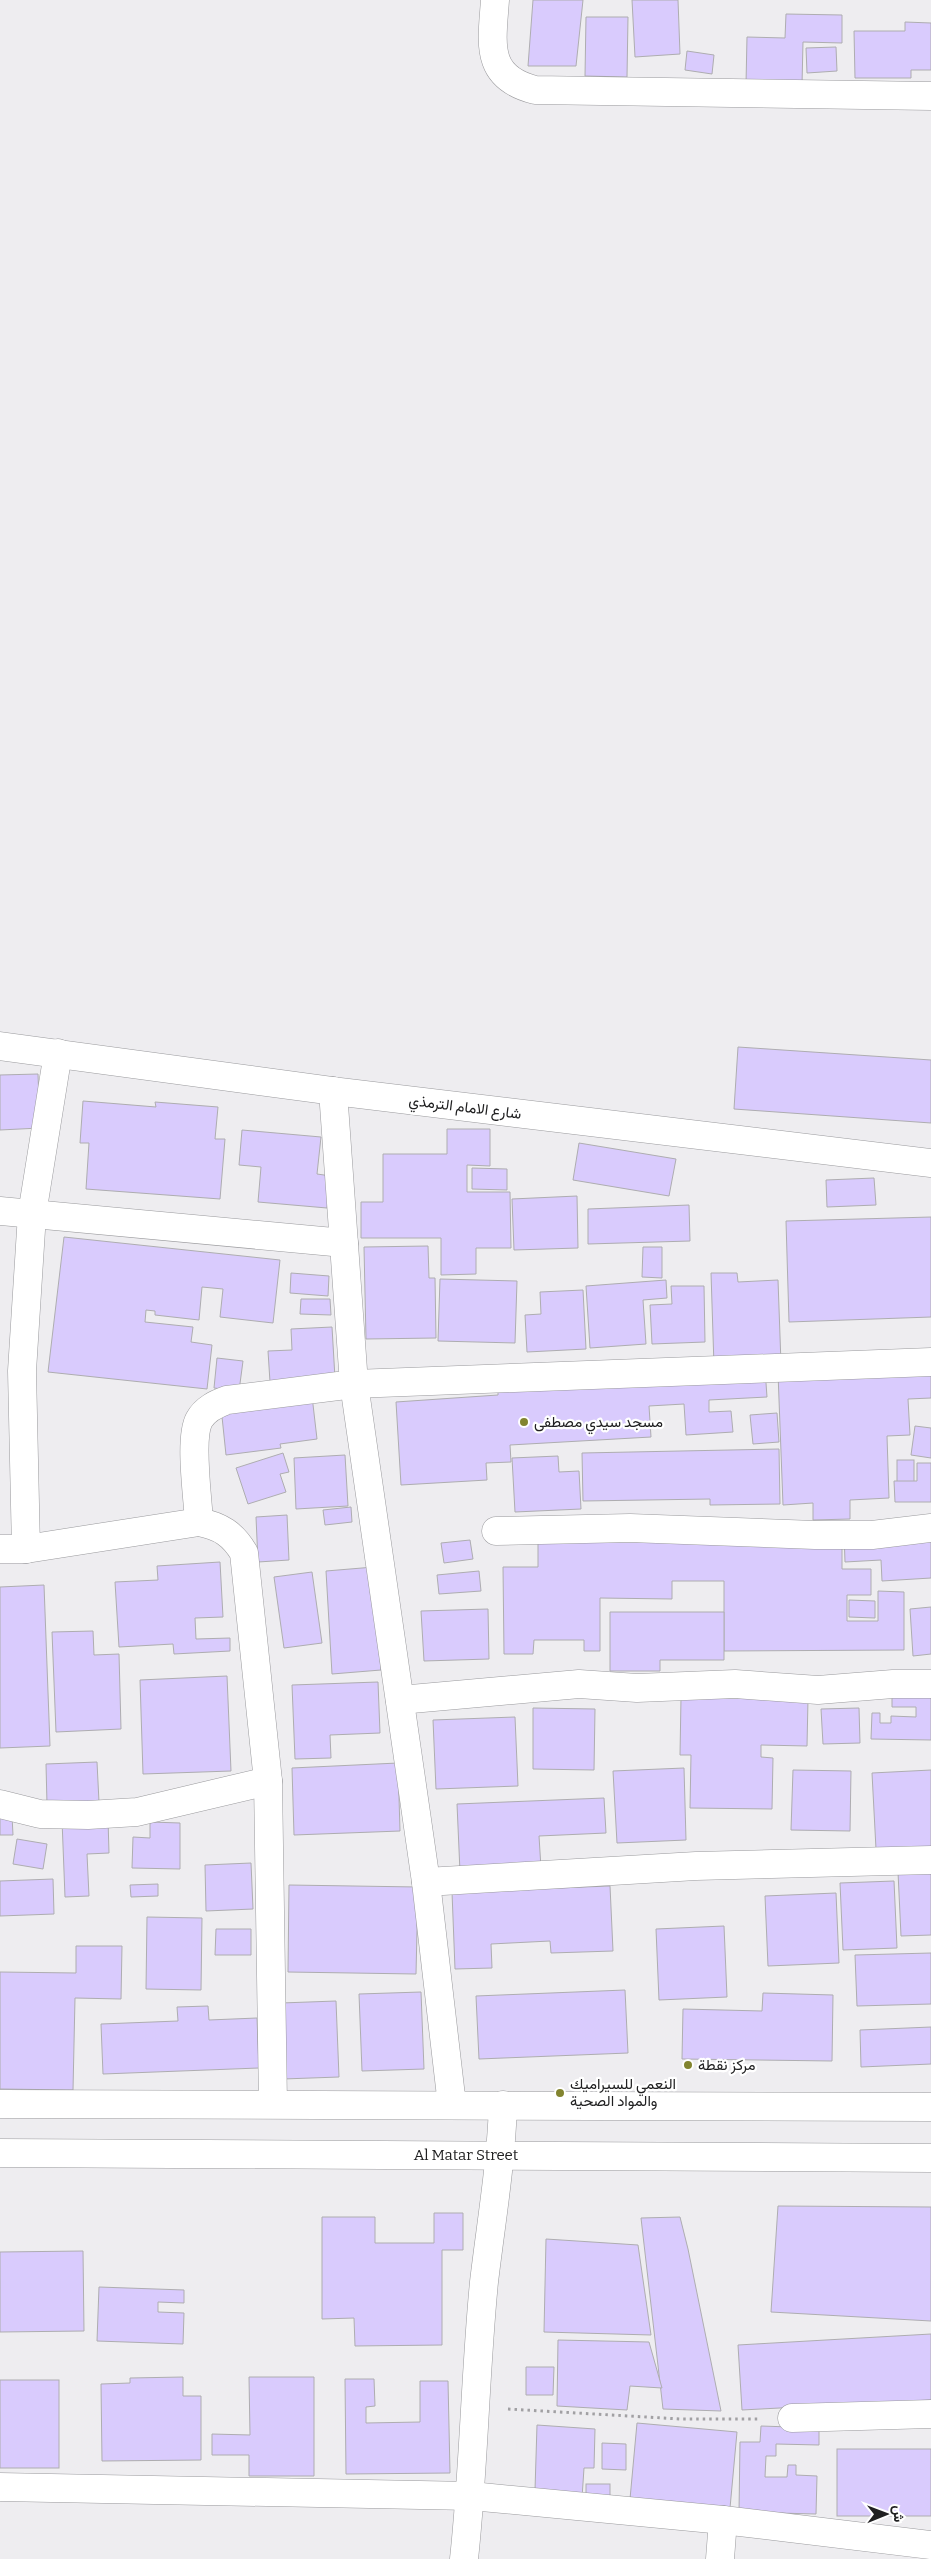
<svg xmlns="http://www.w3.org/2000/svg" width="931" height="2559" viewBox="0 0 931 2559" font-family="Bitter,Vazirmatn,serif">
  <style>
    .building { fill: #d9cbfd; stroke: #aeadb0 }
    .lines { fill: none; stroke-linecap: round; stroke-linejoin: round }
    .street-casing { stroke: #9a9a9d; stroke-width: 29 }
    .primary-casing { stroke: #9a9a9d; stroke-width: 29 }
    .path { stroke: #a1a0a3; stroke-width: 3; stroke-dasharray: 2.5 4; stroke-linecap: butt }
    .street { stroke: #fff; stroke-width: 28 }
    .primary { stroke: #fff; stroke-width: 28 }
    .poi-dot { fill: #82842f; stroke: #fff; stroke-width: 2 }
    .labels { text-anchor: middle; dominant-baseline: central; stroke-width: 4.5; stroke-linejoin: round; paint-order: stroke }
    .street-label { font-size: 15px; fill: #202021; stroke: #fff }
    .poi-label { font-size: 15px; fill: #202021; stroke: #fff; text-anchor: start }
  </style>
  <rect width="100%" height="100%" fill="#eeedf0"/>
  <g class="building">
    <polygon points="533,0 583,0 576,66 528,66"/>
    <polygon points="632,0 678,0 680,54 635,57"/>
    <polygon points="786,14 842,15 842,43 803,42 802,85 746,84 747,37 785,38"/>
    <polygon points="586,17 628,17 627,77 585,76"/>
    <polygon points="905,22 931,23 931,70 911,70 911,78 855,78 854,31 905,31"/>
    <polygon points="836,47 837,71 807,73 806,48"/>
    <polygon points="687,51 714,55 712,74 685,70"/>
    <polygon points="738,1047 931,1060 931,1123 734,1109"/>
    <polygon points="38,1074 40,1128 0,1130 0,1075"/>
    <polygon points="83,1101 156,1107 155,1102 218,1107 215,1139 225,1139 220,1199 86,1189 89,1143 80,1143"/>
    <polygon points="447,1129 490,1129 490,1166 467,1165 467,1192 510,1192 511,1248 476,1248 476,1274 441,1275 441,1238 361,1238 361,1202 383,1202 383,1154 447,1154"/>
    <polygon points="242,1130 321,1137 317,1174 331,1176 327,1208 258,1202 261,1167 239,1165"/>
    <polygon points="579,1143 676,1159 669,1196 573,1180"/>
    <polygon points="472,1168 507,1169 507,1190 472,1189"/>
    <polygon points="874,1178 876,1205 827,1207 826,1180"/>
    <polygon points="577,1196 578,1248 514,1250 512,1199"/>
    <polygon points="689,1205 690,1241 588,1244 588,1209"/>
    <polygon points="931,1217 931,1317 789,1322 786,1221"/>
    <polygon points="64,1237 280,1260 273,1323 220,1317 223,1289 202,1287 199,1320 155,1315 155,1311 146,1310 145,1322 193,1327 191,1342 212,1345 207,1389 48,1372"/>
    <polygon points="428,1246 429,1278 435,1278 436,1338 366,1339 364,1247"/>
    <polygon points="643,1247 662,1247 662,1278 642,1277"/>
    <polygon points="291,1273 329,1276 328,1296 290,1293"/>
    <polygon points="711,1273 737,1273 738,1282 778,1280 781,1364 714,1366"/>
    <polygon points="440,1279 517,1281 515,1343 438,1341"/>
    <polygon points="666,1280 667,1298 643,1300 646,1344 590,1348 586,1286"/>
    <polygon points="671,1286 704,1286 705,1342 652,1344 650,1305 672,1304"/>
    <polygon points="583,1290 586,1349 527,1352 525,1315 541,1314 540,1292"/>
    <polygon points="301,1299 330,1299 331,1315 300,1314"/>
    <polygon points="332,1327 335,1378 270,1382 268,1351 292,1350 291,1329"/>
    <polygon points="217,1358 243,1361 239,1391 214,1388"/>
    <polygon points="931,1367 931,1398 908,1399 910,1435 887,1436 889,1498 850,1500 850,1519 813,1520 813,1503 783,1505 778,1373"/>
    <polygon points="765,1369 767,1397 709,1400 709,1412 731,1411 733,1432 686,1435 684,1404 649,1406 651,1437 510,1445 511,1462 486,1463 487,1480 401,1485 396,1402 498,1395 498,1385"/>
    <polygon points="312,1396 317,1439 280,1444 281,1448 226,1455 221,1407"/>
    <polygon points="777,1413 779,1442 753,1444 750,1415"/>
    <polygon points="915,1426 931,1428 931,1458 911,1455"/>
    <polygon points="779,1449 780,1504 710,1505 710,1499 583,1501 582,1453"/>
    <polygon points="283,1453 289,1472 280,1474 286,1492 248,1504 236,1468"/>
    <polygon points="345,1455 348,1506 296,1509 294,1458"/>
    <polygon points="558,1456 559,1472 579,1471 581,1509 515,1512 512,1458"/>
    <rect x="897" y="1460" width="17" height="29"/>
    <polygon points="917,1463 931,1463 931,1502 895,1502 894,1481 917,1481"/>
    <polygon points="351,1507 352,1522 325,1525 323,1510"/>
    <polygon points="287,1515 289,1560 258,1562 256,1517"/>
    <polygon points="931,1531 931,1578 882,1581 881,1560 845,1562 844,1533"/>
    <polygon points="470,1540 473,1559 444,1563 441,1543"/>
    <polygon points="538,1542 807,1542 807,1548 842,1548 842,1569 871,1569 871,1595 847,1595 847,1621 878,1621 878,1591 904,1592 904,1650 724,1651 724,1581 672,1581 672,1599 600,1598 600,1651 584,1651 584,1640 534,1640 533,1654 504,1654 503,1567 538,1567"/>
    <polygon points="220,1562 223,1617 195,1618 196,1639 230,1638 230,1651 174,1654 173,1644 119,1647 115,1582 158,1580 157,1566"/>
    <polygon points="374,1567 381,1670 332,1674 326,1571"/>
    <polygon points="479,1571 481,1591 439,1594 437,1575"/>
    <polygon points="312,1572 322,1643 284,1648 274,1577"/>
    <polygon points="44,1585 50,1746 0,1748 0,1587"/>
    <polygon points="849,1600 875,1601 875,1618 849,1617"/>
    <polygon points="931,1607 931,1654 913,1656 910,1609"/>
    <polygon points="488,1609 489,1659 424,1661 421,1611"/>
    <polygon points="610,1612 724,1612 724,1660 660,1660 660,1671 610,1671"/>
    <polygon points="93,1631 94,1655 119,1654 121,1729 56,1732 52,1632"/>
    <polygon points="227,1676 231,1771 143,1774 140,1680"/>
    <polygon points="378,1682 380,1733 330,1735 331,1758 295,1759 292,1685"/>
    <polygon points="892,1693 931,1693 931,1740 871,1739 872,1713 880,1713 880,1723 891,1723 891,1716 916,1717 916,1707 892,1707"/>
    <polygon points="681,1698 808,1699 807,1746 761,1745 761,1757 773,1758 772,1809 690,1808 691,1755 680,1755"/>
    <polygon points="533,1708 595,1709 594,1770 533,1769"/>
    <polygon points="859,1708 860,1743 823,1744 821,1709"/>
    <polygon points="515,1717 518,1786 436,1789 433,1720"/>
    <polygon points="97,1762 99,1802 47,1804 46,1764"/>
    <polygon points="398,1763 400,1831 294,1835 292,1768"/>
    <polygon points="684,1768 686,1840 617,1843 613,1771"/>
    <polygon points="793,1770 851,1771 850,1831 791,1830"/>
    <polygon points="931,1770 931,1847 876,1849 872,1773"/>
    <polygon points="604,1798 606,1833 539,1836 541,1868 460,1872 457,1804"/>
    <polygon points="0,1816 12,1816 13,1835 0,1835"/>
    <polygon points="108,1819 109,1853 87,1854 89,1896 65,1897 62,1820"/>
    <polygon points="150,1822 180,1823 180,1869 132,1868 133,1837 150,1838"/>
    <polygon points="17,1839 47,1844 43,1869 13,1864"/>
    <polygon points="251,1863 253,1909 206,1911 205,1865"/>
    <polygon points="931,1871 931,1935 901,1936 898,1872"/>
    <polygon points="53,1879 54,1914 0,1916 0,1881"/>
    <polygon points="894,1881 897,1948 843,1950 840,1883"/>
    <polygon points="158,1884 158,1896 131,1897 130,1885"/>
    <polygon points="289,1885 418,1887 416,1974 288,1972"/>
    <polygon points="610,1886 613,1951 551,1953 550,1941 491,1944 492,1968 455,1969 452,1892"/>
    <polygon points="836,1893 839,1963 768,1966 765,1896"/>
    <polygon points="147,1917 202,1918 201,1990 146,1989"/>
    <polygon points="724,1926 727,1997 659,2000 656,1929"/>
    <polygon points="216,1929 251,1929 251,1955 215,1955"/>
    <polygon points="76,1946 122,1946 121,1999 75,1998 73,2090 0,2089 0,1972 76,1973"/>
    <polygon points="931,1953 931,2004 857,2006 855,1955"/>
    <polygon points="625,1990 628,2053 479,2059 476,1996"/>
    <polygon points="421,1992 424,2069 362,2071 359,1994"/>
    <polygon points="763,1993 833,1995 832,2061 682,2059 683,2009 762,2011"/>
    <polygon points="336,2001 339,2077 283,2079 281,2003"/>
    <polygon points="208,2006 209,2020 257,2018 259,2068 103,2074 101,2024 178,2021 177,2007"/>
    <polygon points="931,2027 931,2064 861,2067 860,2030"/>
    <polygon points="778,2206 931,2207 931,2321 771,2312"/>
    <polygon points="434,2213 463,2213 463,2250 442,2250 442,2345 355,2346 354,2318 322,2319 322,2217 375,2217 375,2243 434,2243"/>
    <polygon points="680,2217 688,2249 721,2411 663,2409 641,2218"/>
    <polygon points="546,2239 638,2245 651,2335 544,2332"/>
    <polygon points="83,2251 84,2331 0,2332 0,2252"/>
    <polygon points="99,2287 184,2290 184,2303 158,2302 158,2312 184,2313 183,2344 97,2341"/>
    <polygon points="931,2334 931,2400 742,2410 738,2345"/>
    <polygon points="558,2340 649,2342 662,2388 630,2386 627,2410 557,2406"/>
    <polygon points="526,2367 554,2367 553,2395 526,2395"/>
    <polygon points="183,2377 183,2396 201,2396 201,2460 102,2461 101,2384 130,2383 130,2378"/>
    <polygon points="249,2377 314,2377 314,2476 249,2476 249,2455 212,2455 212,2434 250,2435"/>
    <polygon points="345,2379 374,2379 375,2406 366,2407 366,2423 420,2422 420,2381 448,2381 450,2473 346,2474"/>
    <rect x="0" y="2380" width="59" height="88"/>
    <polygon points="637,2423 737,2432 730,2508 630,2499"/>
    <polygon points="537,2425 595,2429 594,2468 584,2468 582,2498 535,2490"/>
    <polygon points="761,2426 819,2428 819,2445 776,2444 776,2456 766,2456 765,2477 787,2477 788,2465 796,2465 796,2475 817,2476 816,2514 739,2512 740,2442 760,2442"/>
    <polygon points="602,2443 626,2444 626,2470 602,2469"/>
    <rect x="837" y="2449" width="94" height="67"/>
    <rect x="586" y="2484" width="24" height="21"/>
  </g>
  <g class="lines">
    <g class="street-casing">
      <g id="street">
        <path d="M495 0C492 43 484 77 535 90L931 96"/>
        <polyline points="0,1046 333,1091 931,1163"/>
        <polyline points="333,1091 354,1384 426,1882 452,2105"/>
        <polyline points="0,1211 344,1243"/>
        <path d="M199 1522C198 1499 189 1439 199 1420 205 1409 216 1404 227 1400L354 1384 931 1362"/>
        <polyline points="496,1531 630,1528 815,1535 872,1535 931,1528"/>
        <path d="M0 1549H26L199 1522C220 1526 233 1534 244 1553L268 1781 273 2104"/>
        <polyline points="26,1549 22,1371 32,1214 58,1053"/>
        <polyline points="400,1700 579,1684 637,1688 735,1684 818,1690 893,1684 931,1684"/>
        <polyline points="0,1804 40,1814 88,1815 137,1812 268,1781"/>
        <polyline points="426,1882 696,1866 931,1860"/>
        <polyline points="792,2418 931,2414"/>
        <polyline points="0,2487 471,2496 723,2520 931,2545"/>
        <path d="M464 2559C474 2467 475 2374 484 2282 491 2223 501 2165 503 2105"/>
        <polyline points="720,2559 723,2520"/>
      </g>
    </g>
    <g class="primary-casing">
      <g id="primary">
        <polyline points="0,2104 931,2107"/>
        <polyline points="0,2153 931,2158"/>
      </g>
    </g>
    <polyline class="path" points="508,2409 681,2419 759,2419"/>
    <use href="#street" class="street"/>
    <use href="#primary" class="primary"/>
  </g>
  <g class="poi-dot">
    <circle cx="524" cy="1422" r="5"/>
    <circle cx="688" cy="2065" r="5"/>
    <circle cx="560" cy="2093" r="5"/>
  </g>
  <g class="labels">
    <g class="street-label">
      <text transform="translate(465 1107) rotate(7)">شارع الامام الترمذي</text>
      <text x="466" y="2155">Al Matar Street</text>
    </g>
    <g class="poi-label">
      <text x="534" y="1422">مسجد سيدي مصطفى</text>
      <text x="698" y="2065">مركز نقطة</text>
      <text x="570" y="2084">النعمي للسيراميك<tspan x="570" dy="17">والمواد الصحية</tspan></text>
    </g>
  </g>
  <g transform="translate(886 2514) rotate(89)" stroke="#ffffff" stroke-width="4" paint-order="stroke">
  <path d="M0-4L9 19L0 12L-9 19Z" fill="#202021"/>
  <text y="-8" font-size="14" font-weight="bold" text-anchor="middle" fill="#202021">ش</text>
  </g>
</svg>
